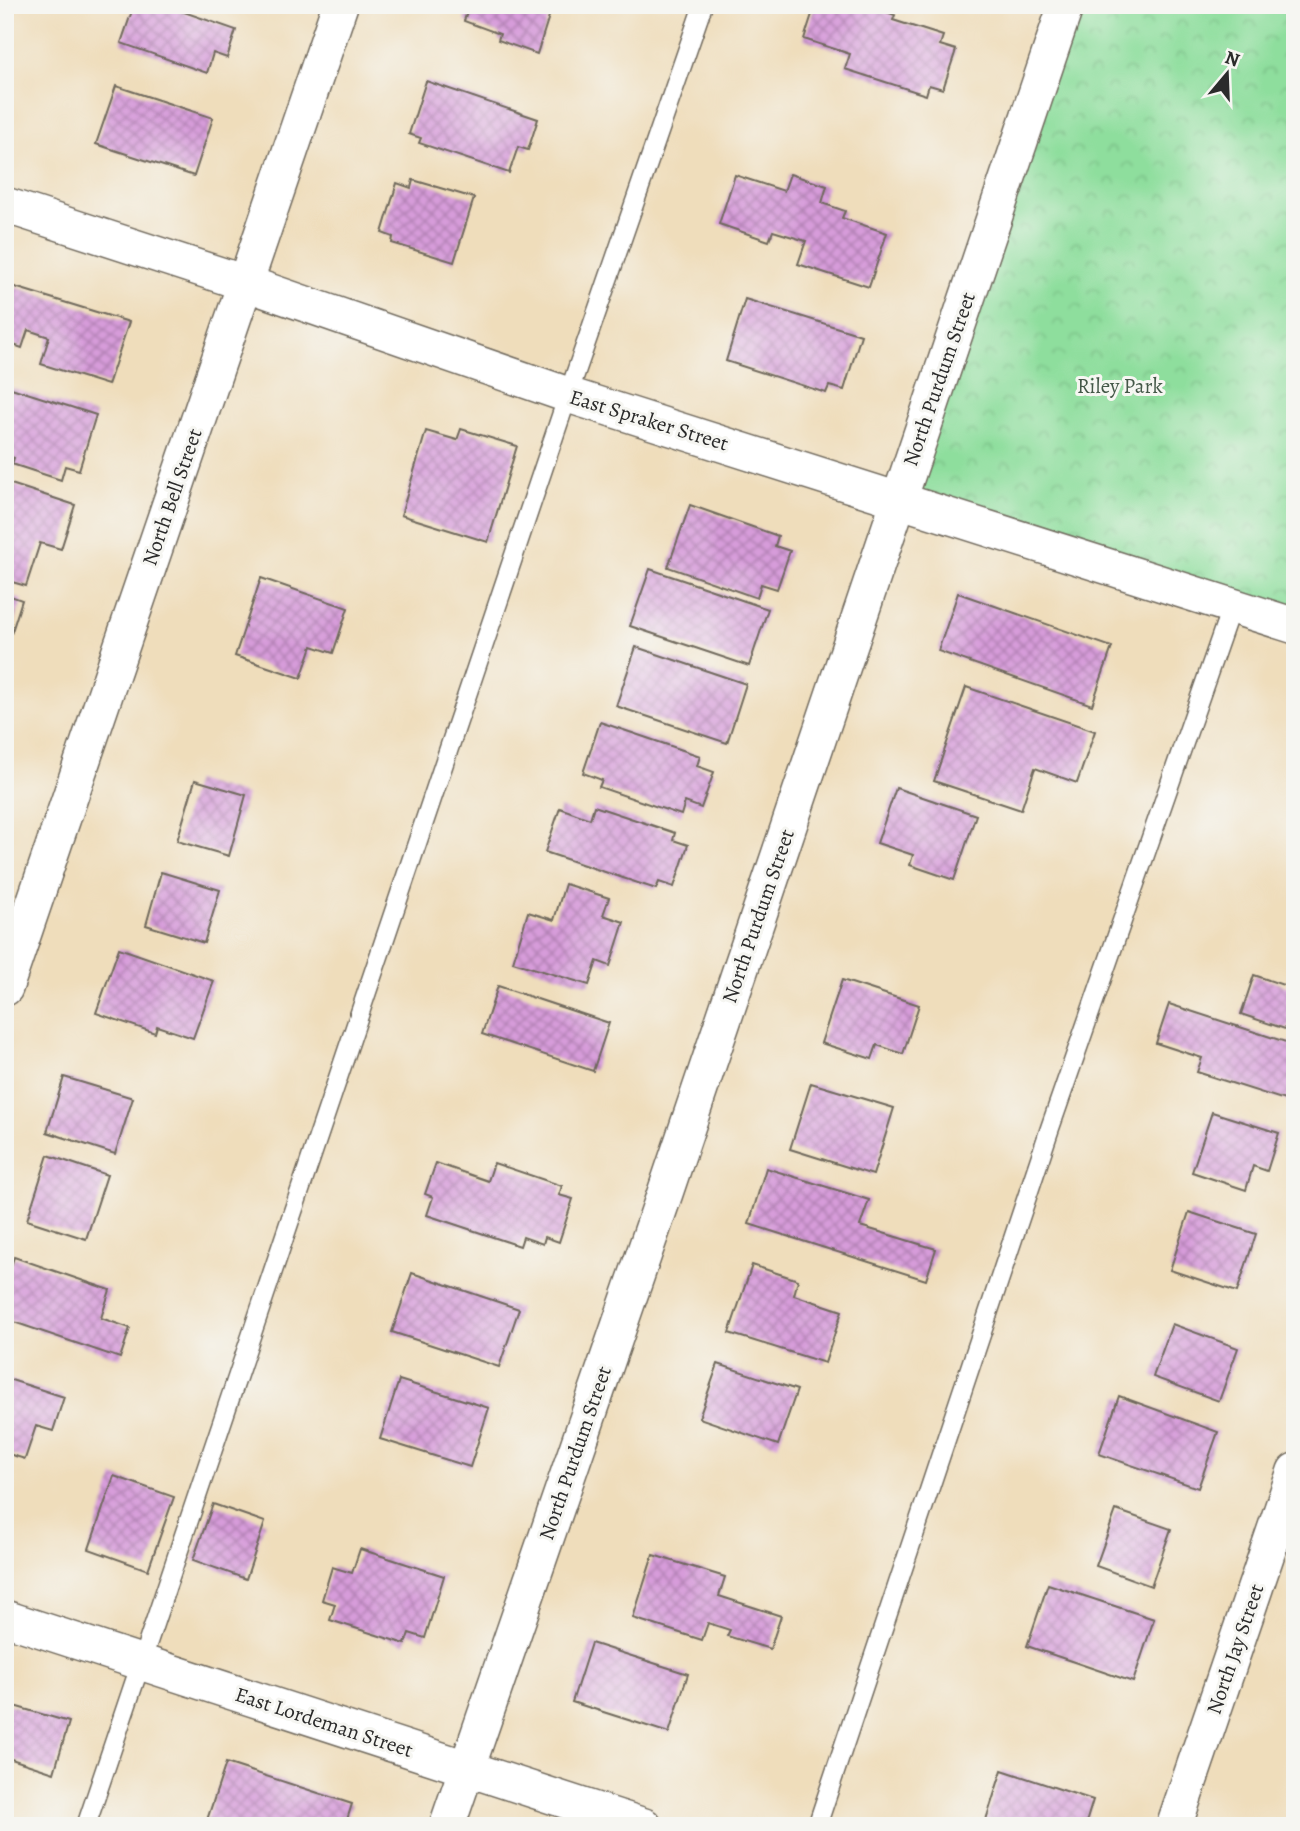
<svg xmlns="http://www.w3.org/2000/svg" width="1300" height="1831" viewBox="0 0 1300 1831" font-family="Alegreya,serif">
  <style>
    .park { fill: url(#park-crowns); stroke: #5c8464; stroke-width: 2 }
    .building { fill: url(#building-cross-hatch) }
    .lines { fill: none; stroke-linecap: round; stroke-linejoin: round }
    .lane-casing { stroke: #70695d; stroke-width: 21 }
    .street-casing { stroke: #70695d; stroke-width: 38 }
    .lane { stroke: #fff; stroke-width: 18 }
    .street { stroke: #fff; stroke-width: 35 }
    .labels { text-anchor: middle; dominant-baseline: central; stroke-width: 6; stroke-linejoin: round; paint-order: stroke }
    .street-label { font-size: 21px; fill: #2b2b2b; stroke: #f6f6f2 }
    .park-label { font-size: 21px; fill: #445848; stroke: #f6f6f2 }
  </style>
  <defs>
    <pattern id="park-crowns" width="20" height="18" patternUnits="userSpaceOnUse" patternTransform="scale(1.75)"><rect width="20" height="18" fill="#8ede9d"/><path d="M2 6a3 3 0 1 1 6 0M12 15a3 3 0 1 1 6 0" fill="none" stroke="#7bbf87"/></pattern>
    <pattern id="building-cross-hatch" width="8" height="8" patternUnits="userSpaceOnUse" patternTransform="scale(1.75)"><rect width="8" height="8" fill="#d79cda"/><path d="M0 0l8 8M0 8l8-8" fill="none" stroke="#af7fb1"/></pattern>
  </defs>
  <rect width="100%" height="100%" fill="#f6f6f2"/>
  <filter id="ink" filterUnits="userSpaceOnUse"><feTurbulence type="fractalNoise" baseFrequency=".0143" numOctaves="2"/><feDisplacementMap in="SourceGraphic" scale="14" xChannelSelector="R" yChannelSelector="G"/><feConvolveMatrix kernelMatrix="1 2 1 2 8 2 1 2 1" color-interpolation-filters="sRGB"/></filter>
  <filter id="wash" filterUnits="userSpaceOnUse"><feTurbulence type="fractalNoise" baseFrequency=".00686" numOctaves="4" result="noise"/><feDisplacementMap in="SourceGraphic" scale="28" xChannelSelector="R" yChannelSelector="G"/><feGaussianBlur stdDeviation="1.57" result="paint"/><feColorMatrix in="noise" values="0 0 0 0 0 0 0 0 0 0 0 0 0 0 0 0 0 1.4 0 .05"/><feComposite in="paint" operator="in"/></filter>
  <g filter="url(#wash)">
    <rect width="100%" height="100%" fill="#efddbb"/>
    <polygon class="park" points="1066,5 1295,5 1295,628 898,498"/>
    <g id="blocks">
      <g class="building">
        <polygon points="134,5 164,5 236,30 227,58 213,53 207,73 121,43"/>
        <polygon points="469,5 526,5 550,13 537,54 498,40 500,34 464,21"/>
        <polygon points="815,5 866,5 895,15 893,20 943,36 940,45 956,50 943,89 929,85 926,95 845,69 850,54 804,39"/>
        <polygon points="426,81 538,119 528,150 518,147 509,173 419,143 421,138 409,134"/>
        <polygon points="116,86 213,118 194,176 96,144"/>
        <polygon points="790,174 827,186 822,203 845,211 842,218 887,233 869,287 798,264 806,241 773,231 769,241 719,224 735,175 784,191"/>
        <polygon points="413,180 474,198 454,262 392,243 393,237 382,233 397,183 411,188"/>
        <polygon points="5,284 129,322 108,385 41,364 49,337 28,330 22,348 5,342"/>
        <polygon points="745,299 861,335 844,390 829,386 826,393 726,361"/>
        <polygon points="5,386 96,415 79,470 65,466 61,480 12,464 14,458 5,455"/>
        <polygon points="461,429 517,446 488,542 401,515 426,431 457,440"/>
        <polygon points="5,482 75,505 61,549 40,543 26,586 5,580"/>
        <polygon points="690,505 778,536 775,546 790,551 777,589 761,584 757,598 668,567"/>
        <polygon points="650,569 768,609 749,666 630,626"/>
        <polygon points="261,578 348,608 333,653 312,646 301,678 235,656"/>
        <polygon points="958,593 1112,647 1092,705 938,651"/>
        <polygon points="5,594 22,600 6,650 5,649"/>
        <polygon points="636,647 746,684 727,743 616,706"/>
        <polygon points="966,687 1095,731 1077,783 1035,768 1021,810 934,781"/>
        <polygon points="600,722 700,756 697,766 714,772 701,808 685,802 681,815 599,787 602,780 583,773"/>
        <polygon points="195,780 246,795 229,856 177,841"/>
        <polygon points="896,788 976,815 954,880 910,865 913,855 877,843"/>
        <polygon points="594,806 675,833 673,840 688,845 674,887 659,882 656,889 545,852 560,808 590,819"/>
        <polygon points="161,872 220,890 204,943 146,925"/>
        <polygon points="565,884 609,898 603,915 624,922 610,966 597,961 589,985 513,962 528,912 554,920"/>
        <polygon points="119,948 214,981 193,1038 157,1026 155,1033 96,1013"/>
        <polygon points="1254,975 1295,989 1295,1009 1288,1030 1241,1014"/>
        <polygon points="842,980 919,1005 903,1054 877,1045 872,1059 821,1043"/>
        <polygon points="498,986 609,1023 593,1071 482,1034"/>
        <polygon points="1169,1004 1295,1045 1295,1079 1288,1101 1197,1072 1202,1058 1156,1043"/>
        <polygon points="64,1077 133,1098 115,1154 47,1132"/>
        <polygon points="811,1083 894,1108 873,1175 790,1149"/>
        <polygon points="1212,1112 1279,1133 1267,1171 1253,1166 1246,1190 1192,1172"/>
        <polygon points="48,1155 107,1175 86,1239 27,1220"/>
        <polygon points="436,1163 488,1181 494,1163 562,1186 559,1195 573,1199 559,1242 545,1237 543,1244 523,1237 520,1246 427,1215 433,1197 425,1194"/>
        <polygon points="766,1168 869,1200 860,1226 936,1249 926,1280 749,1224"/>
        <polygon points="1189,1212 1256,1234 1237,1292 1170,1270"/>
        <polygon points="14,1257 110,1290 101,1318 130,1328 120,1358 5,1319 5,1284"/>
        <polygon points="752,1265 798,1280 794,1295 842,1311 825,1363 729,1333"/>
        <polygon points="412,1273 519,1309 499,1367 392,1332"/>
        <polygon points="1172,1324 1238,1348 1219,1401 1153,1377"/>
        <polygon points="718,1364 797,1390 778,1445 699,1418"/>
        <polygon points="5,1378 64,1397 53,1431 36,1426 25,1459 5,1453"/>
        <polygon points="399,1380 489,1408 470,1467 380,1439"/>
        <polygon points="1119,1396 1218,1432 1198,1488 1099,1454"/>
        <polygon points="114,1476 174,1497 148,1570 89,1549"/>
        <polygon points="213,1504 265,1522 246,1579 193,1560"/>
        <polygon points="1116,1510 1171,1529 1151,1586 1096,1566"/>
        <polygon points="360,1549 444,1576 425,1638 409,1633 405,1644 330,1620 335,1604 322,1600 332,1567 352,1573"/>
        <polygon points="653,1555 725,1577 719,1596 781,1616 770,1649 727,1636 730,1630 708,1623 702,1640 633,1618"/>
        <polygon points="1048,1584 1154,1619 1133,1682 1027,1646"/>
        <polygon points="591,1643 688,1674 669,1733 572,1702"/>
        <polygon points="7,1704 69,1722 54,1773 5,1757"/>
        <polygon points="226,1763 352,1804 345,1826 205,1826"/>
        <polygon points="1002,1770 1093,1800 1085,1826 984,1826"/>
      </g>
    </g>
  </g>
  <g filter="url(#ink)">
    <use href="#blocks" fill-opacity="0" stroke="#70695d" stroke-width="2"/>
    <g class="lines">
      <g class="lane-casing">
        <g id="lane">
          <polyline points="86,1826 568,395 703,5"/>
          <polyline points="817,1826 1050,1128 1232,605"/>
        </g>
      </g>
      <g class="street-casing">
        <g id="street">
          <polyline points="5,205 245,283 568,395 1295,626"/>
          <polyline points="5,988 340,5"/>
          <polyline points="5,1618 644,1826"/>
          <polyline points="447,1826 666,1190 1066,5"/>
          <polyline points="1174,1826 1295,1471"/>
        </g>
      </g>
      <use href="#lane" class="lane"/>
      <use href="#street" class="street"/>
    </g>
  </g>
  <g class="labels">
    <g class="street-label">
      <text transform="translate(939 379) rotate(-71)">North Purdum Street</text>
      <text transform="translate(649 420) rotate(17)">East Spraker Street</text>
      <text transform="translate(172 497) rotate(-71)">North Bell Street</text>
      <text transform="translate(758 916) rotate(-71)">North Purdum Street</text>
      <text transform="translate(575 1453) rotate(-71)">North Purdum Street</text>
      <text transform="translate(1235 1649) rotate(-71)">North Jay Street</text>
      <text transform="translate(324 1722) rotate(18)">East Lordeman Street</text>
    </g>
    <g class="park-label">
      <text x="1120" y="386">Riley Park</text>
    </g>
  </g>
  <rect width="1300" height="1831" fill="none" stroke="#f6f6f2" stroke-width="28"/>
  <g transform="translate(1227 74) rotate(19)" stroke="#f6f6f2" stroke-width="5" paint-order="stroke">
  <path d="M0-5L12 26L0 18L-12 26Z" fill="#2b2b2b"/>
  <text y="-10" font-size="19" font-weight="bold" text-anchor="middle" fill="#2b2b2b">N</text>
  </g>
</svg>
